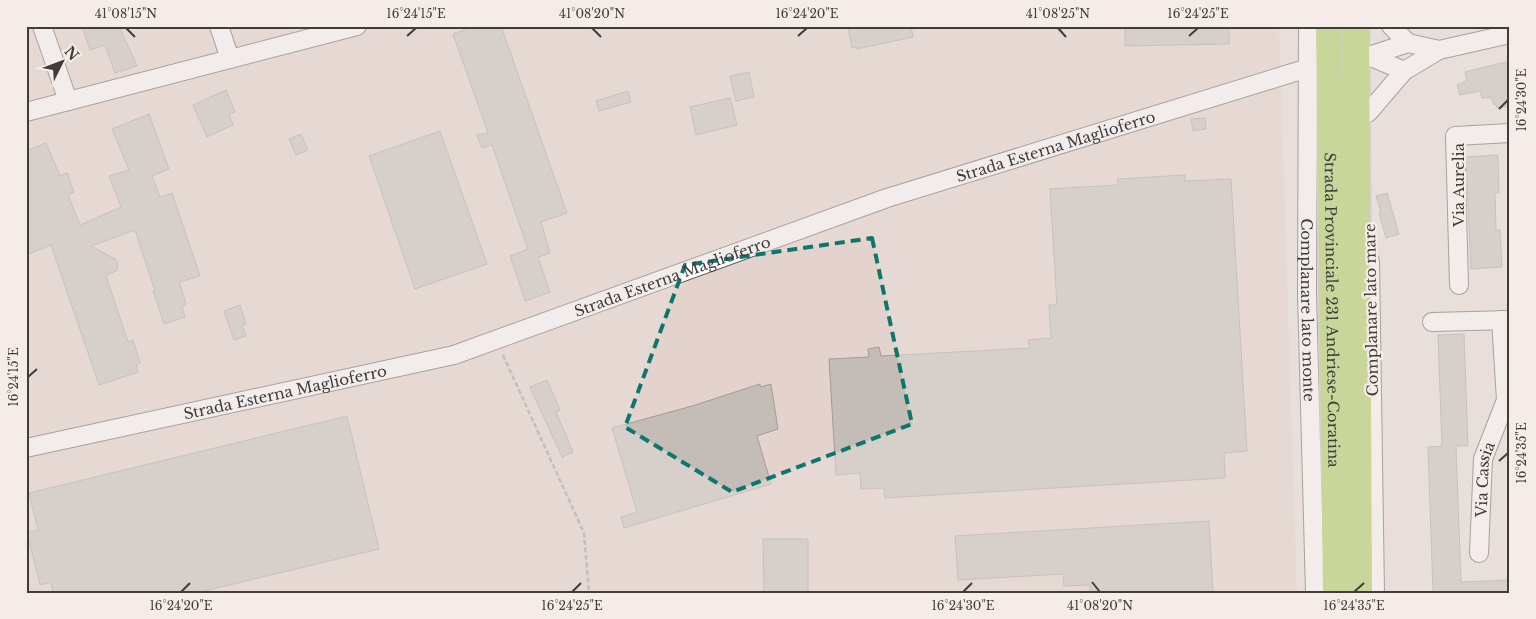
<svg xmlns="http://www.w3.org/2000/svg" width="1536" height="619" viewBox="0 0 1536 619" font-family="'Libre Baskerville',serif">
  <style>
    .built { fill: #e4d3cc }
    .building { fill: #c4bdb7; stroke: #a29c96 }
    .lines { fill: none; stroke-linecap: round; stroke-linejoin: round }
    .minor-casing { stroke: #5e5653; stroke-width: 20 }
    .highway-casing { stroke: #bebdbc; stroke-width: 29 }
    .path { stroke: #9f9896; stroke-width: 2.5; stroke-dasharray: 5 2.5; stroke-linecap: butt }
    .minor { stroke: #fff; stroke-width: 18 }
    .highway { stroke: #a3cd4c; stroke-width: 26 }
    .marked { fill: none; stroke: #0f766e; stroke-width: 4; stroke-dasharray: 10 6; stroke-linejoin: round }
    .ticks { fill: none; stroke: #403c3b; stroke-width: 2 }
    .labels { text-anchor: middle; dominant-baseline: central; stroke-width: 4.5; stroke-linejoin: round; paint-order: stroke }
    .street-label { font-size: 15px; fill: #403c3b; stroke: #f5ece8 }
    .neatline { fill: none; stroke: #403c3b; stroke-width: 2 }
    .ticks-label { font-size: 12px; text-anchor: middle; fill: #403c3b }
  </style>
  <rect width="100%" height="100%" fill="#e8dfdb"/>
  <polygon class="built" points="26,26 1279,26 1297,593 26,593"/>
  <g class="building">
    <polygon points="82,26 119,26 137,66 115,73 105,45 90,50"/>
    <polygon points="474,26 501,26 567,213 541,222 550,253 538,257 550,292 525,301 510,256 528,249 492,145 482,148 477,135 488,133 453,34"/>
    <polygon points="848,26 911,26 913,37 857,49 856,47 852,48"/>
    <polygon points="1125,26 1229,26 1229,44 1125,46"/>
    <polygon points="1510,61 1510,106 1497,108 1496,104 1494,105 1491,97 1482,98 1480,91 1460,95 1457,85 1467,81 1465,72"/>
    <polygon points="749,72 754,97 736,101 730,76"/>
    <polygon points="226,90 235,112 229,115 233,125 207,137 193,105"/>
    <polygon points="628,91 631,102 599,111 596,101"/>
    <polygon points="730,98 737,125 696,135 690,107"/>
    <polygon points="149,114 169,169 152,176 160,197 172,193 200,276 179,282 186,304 182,307 185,317 164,324 153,291 155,291 135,230 91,246 115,259 118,263 117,270 106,276 128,342 133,340 140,363 136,365 138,372 99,385 51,245 26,255 26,151 46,143 60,176 67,173 74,192 68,195 80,225 121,207 109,176 129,170 112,129"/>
    <polygon points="1205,118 1206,129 1193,131 1191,119"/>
    <polygon points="440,131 487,264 415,289 369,156"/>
    <polygon points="301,134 308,150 296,155 289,139"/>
    <polygon points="1498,155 1499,193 1495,193 1496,230 1500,230 1502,267 1471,269 1466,157"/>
    <polygon points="1185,175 1185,181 1231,179 1247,451 1224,453 1225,478 885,498 884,488 861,489 860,473 836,475 829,359 869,357 868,349 879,347 881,356 1030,348 1028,340 1051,338 1049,305 1057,305 1050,189 1118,185 1117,179"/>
    <polygon points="1387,193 1399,234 1386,238 1379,213 1381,212 1376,196"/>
    <polygon points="240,305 246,324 242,325 246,336 234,340 224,311"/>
    <polygon points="1464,334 1468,446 1456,446 1461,582 1510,580 1510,593 1433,593 1428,447 1442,446 1438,335"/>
    <polygon points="547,380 560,410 556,412 573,452 562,457 530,387"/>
    <polygon points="760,384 760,387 771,384 778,429 757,436 771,484 624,528 621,517 637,512 612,428 692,406"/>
    <polygon points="347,416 379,549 196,593 53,593 51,582 40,585 27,533 38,530 29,493"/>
    <polygon points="1209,521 1213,593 1090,593 1090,585 1064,586 1063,574 958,580 955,536"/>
    <polygon points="763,539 808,539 808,593 764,593"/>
  </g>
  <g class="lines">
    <g class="minor-casing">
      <g id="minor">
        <polyline points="42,26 68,101"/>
        <polyline points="219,26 230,59"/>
        <path id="s1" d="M1308 26 1307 294 1315 593"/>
        <polyline points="1391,26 1408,43"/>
        <polyline points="1369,56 1404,71 1439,50 1510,34"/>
        <polyline points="1369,56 1408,43 1439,50"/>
        <polyline points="26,112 357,26"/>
        <polyline points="1368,113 1404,71"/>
        <polyline points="1370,261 1375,593"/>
        <polyline points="1459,285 1455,136 1510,133"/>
        <polyline points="1432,322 1510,320"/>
        <path id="s2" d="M26 448 454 355 887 198 1308 68"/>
        <path id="s3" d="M1479 553 1483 459 1506 400 1501 320"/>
      </g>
    </g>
    <g class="highway-casing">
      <g id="highway">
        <path id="s4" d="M1329 26 1336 593"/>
        <polyline points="1356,26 1359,593"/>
      </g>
    </g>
    <polyline class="path" points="503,355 584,533 589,593"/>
    <use href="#minor" class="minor"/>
    <use href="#highway" class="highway"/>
  </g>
  <path d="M0 0H1536V619H0ZM872 238 912 424 732 492 625 427 685 265Z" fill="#e8dfdb" fill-opacity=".55" fill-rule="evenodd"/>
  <path class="marked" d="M872 238 912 424 732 492 625 427 685 265Z"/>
  <path class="ticks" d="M126 28 135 37M592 28 601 37M1058 28 1066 37M407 36 416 28M798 36 807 28M1189 36 1198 28M1499 109 1508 100M28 377 37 369M1499 461 1508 453M1092 582 1100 592M181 592 190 583M572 592 581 583M963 592 972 583M1354 592 1364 583"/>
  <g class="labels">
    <g class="street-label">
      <text stroke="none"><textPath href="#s2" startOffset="1075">Strada Esterna Maglioferro</textPath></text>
      <text transform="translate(1458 185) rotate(-90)">Via Aurelia</text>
      <text stroke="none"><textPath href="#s2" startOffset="670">Strada Esterna Maglioferro</textPath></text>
      <text stroke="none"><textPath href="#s4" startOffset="284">Strada Provinciale 231 Andriese-Coratina</textPath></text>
      <text stroke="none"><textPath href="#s1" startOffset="284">Complanare lato monte</textPath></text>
      <text transform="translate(1371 310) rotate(-91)">Complanare lato mare</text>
      <text stroke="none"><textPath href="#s2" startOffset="265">Strada Esterna Maglioferro</textPath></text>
      <text stroke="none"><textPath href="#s3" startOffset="74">Via Cassia</textPath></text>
    </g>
  </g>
  <rect width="1536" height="619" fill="none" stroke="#f5ece8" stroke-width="55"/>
  <g transform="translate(62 62) rotate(48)" stroke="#f5ece8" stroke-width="4" paint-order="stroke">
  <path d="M0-4L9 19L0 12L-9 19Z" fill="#403c3b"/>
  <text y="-8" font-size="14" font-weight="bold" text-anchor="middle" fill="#403c3b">N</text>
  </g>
  <rect x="28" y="28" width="1480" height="564" class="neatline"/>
  <g class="ticks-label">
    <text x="126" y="18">41°08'15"N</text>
    <text x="416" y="18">16°24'15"E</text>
    <text x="592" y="18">41°08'20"N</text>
    <text x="807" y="18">16°24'20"E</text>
    <text x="1058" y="18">41°08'25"N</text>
    <text x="1198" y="18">16°24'25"E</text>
    <text transform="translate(1522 100) rotate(-90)" y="4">16°24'30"E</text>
    <text transform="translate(14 377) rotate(-90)" y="4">16°24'15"E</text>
    <text transform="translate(1522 453) rotate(-90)" y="4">16°24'35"E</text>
    <text x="181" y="610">16°24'20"E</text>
    <text x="572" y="610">16°24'25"E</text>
    <text x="963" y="610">16°24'30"E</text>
    <text x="1100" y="610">41°08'20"N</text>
    <text x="1354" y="610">16°24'35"E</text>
  </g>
</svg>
